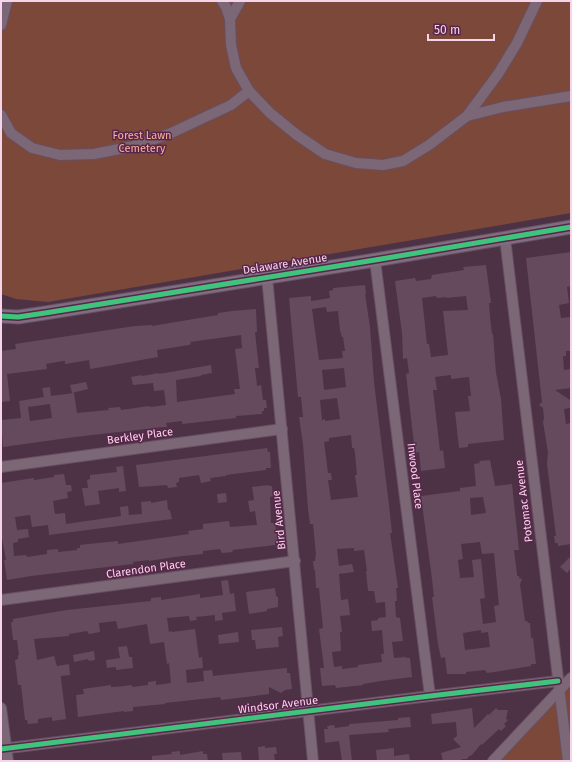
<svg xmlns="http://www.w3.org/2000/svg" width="572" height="762" viewBox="0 0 572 762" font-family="'Fira Sans',sans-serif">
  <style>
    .green { fill: #7c483a }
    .building { fill: #654a5e; fill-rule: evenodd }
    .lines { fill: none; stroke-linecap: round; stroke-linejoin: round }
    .minor-casing { stroke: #684f61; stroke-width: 12 }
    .major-casing { stroke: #684f61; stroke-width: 15 }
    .minor { stroke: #7c6776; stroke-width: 10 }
    .major { stroke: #7e6e7f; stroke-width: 13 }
    .cycleway-casing { stroke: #59264b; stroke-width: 8 }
    .cycleway { stroke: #40c37c; stroke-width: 5 }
    .labels { text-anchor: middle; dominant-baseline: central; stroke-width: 3; stroke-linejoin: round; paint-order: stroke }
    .park-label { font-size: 11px; fill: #faaf96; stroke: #59264b }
    .street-label { font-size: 11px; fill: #f6d5ea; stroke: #59264b }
  </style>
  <rect width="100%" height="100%" fill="#4d3246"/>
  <g class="green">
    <polygon points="1,1 571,1 571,213 48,302 16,299 1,294"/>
    <polygon points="571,686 571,751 561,761 498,761"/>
  </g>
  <g class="building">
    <polygon points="571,252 571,286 567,287 569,303 559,305 561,318 571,317 571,351 566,351 566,356 563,356 564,370 571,369 571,388 555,390 570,400 570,408 564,409 566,424 571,423 571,544 558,546 558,543 555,543 554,536 556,536 547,464 548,452 543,422 544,418 543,408 539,405 542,402 526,258"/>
    <path d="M486 265 491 303H489L490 317 492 334H493L496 373 501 399 504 440 468 444V447L459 448 455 412 470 411 468 396H471L469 377 451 379V375L435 377 437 390H433L440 451 443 450 445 468 421 471 419 452 415 453 406 374 409 373 407 358 403 359 402 333 395 281 415 278 416 281 431 279 432 275 464 270 463 267ZM436 296 437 298 446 297V298L466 296 468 310 443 311 448 355 431 357 429 344H427L422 298Z"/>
    <path d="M365 285 366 294H365L370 327 374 382 389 505 392 533H390L398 588H396L397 601H395L396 617 400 618 403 641 392 642 394 658 406 657V658H410L412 677 381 681 363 684V685L336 688 335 685 322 686 320 668H324L319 629 323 628 319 588H316L315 570H314L313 561H315L316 554 313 524H310L308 509 303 444 299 417H303L301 397H298L289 298 311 296V301L330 298 329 291 333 290V288ZM326 307 327 312 338 311 340 330 342 337H343L345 351H342L343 358 319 360 312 309ZM344 368 346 387 324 390 322 370ZM337 398 340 419 325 421V419L322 420 320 400ZM351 435 352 448H354L355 453 357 475H355L358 497 331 500 328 480H332L331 473H328L324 442 329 441V438ZM354 548V551L364 550 367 571H366L368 591H374L376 603 385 602 386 617 378 618V620L371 621 372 631 382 630 384 654H381L382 662 358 665V667L342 669V666L334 667 332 652 341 651 340 632H342L340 616 350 615 348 599 341 600 339 574 354 572 352 564 339 566 337 549Z"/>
    <path d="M256 309 257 332H255L259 368H255L257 386 261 385 263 400H266L267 408H264V411H262V414L236 416V418L182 424V421L166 423 167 427H163L75 437 3 447 1 420 21 418 19 401 44 397 42 388 50 387 51 396 74 393 77 413 109 410 108 408 120 407 121 410 149 406 150 407 166 405 164 390 154 391 153 383 133 385 131 377 142 375V376L159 373V374L211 365 212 373 201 375V376L176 380 177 402 235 394 234 389H240L235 349 242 348 241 335 190 342 191 344 189 345 157 350 158 357 108 366 90 369 89 360 65 364V361H63L46 364 47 369 7 374 10 401 1 402V351L16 349 15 344 135 326 152 325V326L218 315V313L232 311ZM50 404 52 418 30 421 28 407Z"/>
    <polygon points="86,382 88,389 72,393 70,385"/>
    <polygon points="267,448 268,452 270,452 271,468 266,468 266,470 226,475 226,476 210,478 211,481 201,483 199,475 179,478 179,482 176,483 177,487 168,488 167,485 139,487 136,465"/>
    <path d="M490 460 495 486 512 484 519 550H514L517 574V576H519V578L522 579 520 584 525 621H527L528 623H530L531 638H533L536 664H531V666L494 672 487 673 485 670 466 672V674H447L445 657 441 658 438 644 432 597H434L432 579 421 496 460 491V488L476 486 474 464 480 463 479 461ZM483 497 486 513 471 515 470 498ZM480 542 482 554 494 553 499 605 494 606 496 622 483 624 480 599 485 598 481 559 472 560 474 577 460 578 458 560 463 559 461 544ZM481 630V633L488 632 490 647 465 650 463 633Z"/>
    <polygon points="123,466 126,491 119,492 119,488 98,491 100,504 85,506 82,488 88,488 87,480 90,479 90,475 117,472 116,467"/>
    <polygon points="64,474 66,485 71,485 72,491 67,492 68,498 53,501 55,514 65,513 66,524 121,516 120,507 128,506 129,515 142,514 141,502 151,501 151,503 167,500 168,510 170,510 172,519 49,535 48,525 32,527 30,515 15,517 17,530 28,529 29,537 18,539 18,542 13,543 14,556 26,555 27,557 47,554 47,550 58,549 58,552 77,550 77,548 80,548 80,545 88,544 118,541 118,544 189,534 188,531 203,529 203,524 229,521 230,527 257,525 255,511 250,512 248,501 254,500 252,487 269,485 269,486 272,486 273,496 270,497 271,523 275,523 278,541 275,542 275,545 232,550 233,552 222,553 220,549 203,551 203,554 174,557 149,561 149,560 133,562 133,564 31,576 7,580 4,560 6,560 1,533 1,483 34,478 34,480 54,477 54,475"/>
    <polygon points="226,493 227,502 218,503 217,494"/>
    <polygon points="571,556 571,568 567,573 560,567"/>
    <polygon points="228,580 230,594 234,593 236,611 222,613 223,620 215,621 215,615 196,617 197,620 190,621 189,616 167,618 169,632 172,631 172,632 195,629 199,658 202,657 203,668 186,670 187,683 204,681 203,671 212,670 213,676 287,668 287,673 290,673 292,689 285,690 281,693 269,687 269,694 221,700 220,697 165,703 165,704 133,707 133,711 124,712 124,711 78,717 76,695 84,694 83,689 111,685 111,687 115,687 132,685 132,687 148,685 148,682 156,681 156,685 171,683 169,663 167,664 164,642 150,644 147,624 118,629 116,621 99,623 100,632 89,634 87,631 69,634 69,636 34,639 37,660 54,656 57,666 69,664 70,675 61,676 61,679 66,719 52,721 52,717 38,719 38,723 28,724 27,720 25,720 21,685 18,685 15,660 18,659 18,655 19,655 17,640 13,640 11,622 13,622 13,619 67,610 151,601 151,598 161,597 161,600 200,594 200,598 223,595 221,581"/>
    <polygon points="275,588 276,596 278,597 278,607 267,609 267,611 249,614 246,592"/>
    <polygon points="282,627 283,636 278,637 279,647 256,649 255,640 252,640 251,630"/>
    <polygon points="238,632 239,642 219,644 218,635"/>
    <polygon points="127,646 129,657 132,657 133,668 116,670 116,667 107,668 106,660 120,658 118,647"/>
    <polygon points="94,651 95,660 89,661 88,659 74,662 73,655"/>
    <polygon points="472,708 474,728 488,714 489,715 496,708 498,710 508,710 506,719 508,720 504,724 506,726 501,731 499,729 482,745 481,744 471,756 470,755 467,759 462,759 461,761 443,761 441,753 461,747 453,739 457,736 456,722 432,724 431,714"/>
    <polygon points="410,717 411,727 388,729 389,732 349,735 352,761 342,761 339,741 325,743 324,729 328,729 327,726 334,725 335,728 349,726 349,724 398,720 398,718"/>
    <polygon points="265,746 265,748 276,747 277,754 274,754 275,761 259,761 258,747"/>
    <polygon points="394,748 394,756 409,754 410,761 377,761 376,750"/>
    <polygon points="180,751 180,755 203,751 203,754 207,754 208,761 152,761 152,756 172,754 171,752"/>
    <polygon points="241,752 242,761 223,761 222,753"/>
  </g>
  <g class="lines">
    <g class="minor-casing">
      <g id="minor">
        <polyline points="222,1 226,7 230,19 231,45 236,68 249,91 270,113 297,135 325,154 356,163 383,165 403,161 429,145 467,116 503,107 571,96"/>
        <polyline points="230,19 240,1"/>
        <polyline points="1,25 7,1"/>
        <polyline points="1,115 11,133 32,148 60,155 94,154 134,146 169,134 231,105 249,91"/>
        <polyline points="467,116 498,74 517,43 537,1"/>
        <polyline points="505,238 568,761"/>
        <polyline points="375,260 430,696"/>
        <polyline points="267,277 313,761"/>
        <polyline points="1,467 282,429"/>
        <polyline points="1,600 295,561"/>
        <polyline points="1,708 8,761"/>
        <polyline points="1,749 430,696 558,681"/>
        <polyline points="493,761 571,678"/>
      </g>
    </g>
    <g class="major-casing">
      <polyline id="major" points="1,316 18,317 45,313 375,260 571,227"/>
    </g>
    <use href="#minor" class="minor"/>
    <use href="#major" class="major"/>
    <g class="cycleway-casing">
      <g id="cycleway">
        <polyline points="1,316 18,317 45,313 375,260 571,227"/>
        <polyline points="1,749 430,696 558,681"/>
      </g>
    </g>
    <use href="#cycleway" class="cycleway"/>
  </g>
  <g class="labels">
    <g class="park-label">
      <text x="142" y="135">Forest Lawn<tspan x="142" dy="13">Cemetery</tspan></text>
    </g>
    <g class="street-label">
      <text transform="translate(285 264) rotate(-9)">Delaware Avenue</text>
      <text transform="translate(140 436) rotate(-8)">Berkley Place</text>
      <text transform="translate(415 476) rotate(83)">Inwood Place</text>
      <text transform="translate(524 501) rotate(-97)">Potomac Avenue</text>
      <text transform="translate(279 520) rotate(-96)">Bird Avenue</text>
      <text transform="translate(146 569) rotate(-8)">Clarendon Place</text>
      <text transform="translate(278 705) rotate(-7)">Windsor Avenue</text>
    </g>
  </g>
  <rect width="572" height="762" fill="none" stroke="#f6d5ea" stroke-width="4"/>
  <path d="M428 34v6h66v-6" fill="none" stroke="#f6d5ea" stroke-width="2"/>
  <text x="434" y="34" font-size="12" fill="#f6d5ea" stroke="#59264b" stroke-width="3" paint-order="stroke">50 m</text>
</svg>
